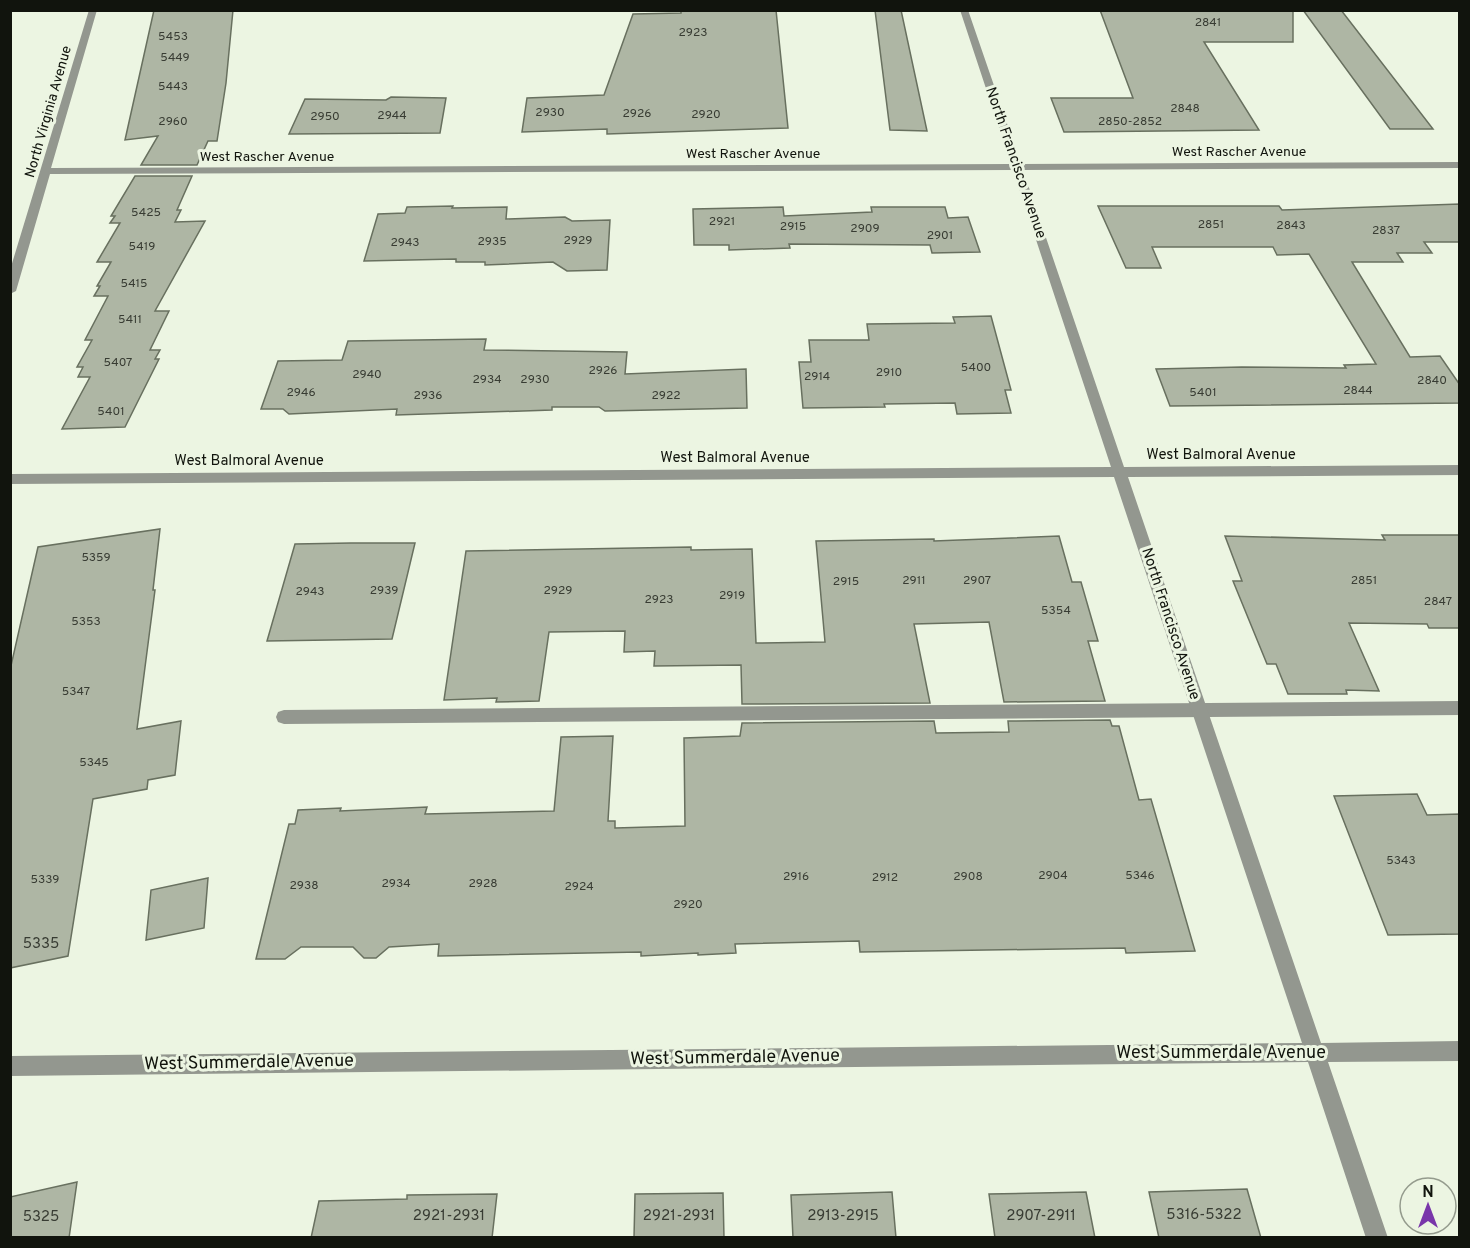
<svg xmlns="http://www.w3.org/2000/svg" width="1470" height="1248" viewBox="0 0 1470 1248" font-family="Overpass,sans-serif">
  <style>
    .building { fill: #aeb6a4; stroke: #68705f; stroke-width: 1.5 }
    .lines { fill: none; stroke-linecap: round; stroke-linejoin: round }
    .service { fill: #93978f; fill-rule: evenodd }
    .minor { fill: #93978f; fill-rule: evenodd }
    .labels { text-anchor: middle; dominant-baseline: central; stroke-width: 6; stroke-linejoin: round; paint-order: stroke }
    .number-label { font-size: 12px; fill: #383c33 }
    .far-street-label { font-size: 14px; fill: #11140d; stroke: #ecf5e2 }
    .street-label { font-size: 15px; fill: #11140d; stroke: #ecf5e2 }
    .near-number-label { font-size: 15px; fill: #383c33 }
    .near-street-label { font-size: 18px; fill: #11140d; stroke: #ecf5e2 }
  </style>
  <rect width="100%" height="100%" fill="#ecf5e2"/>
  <g class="building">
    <polygon points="154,10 233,10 226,83 217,141 208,141 197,165 141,165 158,136 125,140"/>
    <polygon points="681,10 776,10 788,128 607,134 607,129 522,132 527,98 604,95 633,14 681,13"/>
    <polygon points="875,10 901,10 927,131 890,130"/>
    <polygon points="1100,10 1293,10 1293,42 1204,42 1259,130 1064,132 1051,98 1133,98"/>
    <polygon points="1303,10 1341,10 1433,129 1390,129"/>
    <polygon points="391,97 446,98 440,133 289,134 305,99 386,100"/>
    <polygon points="135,176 192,176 177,210 181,210 175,222 205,221 155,311 169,311 150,350 160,350 155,359 159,359 125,427 62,429 90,377 78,377 83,367 77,367 92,340 85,340 108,296 94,296 100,286 97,286 111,262 97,262 120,223 110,223 115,216 111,216"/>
    <polygon points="1460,204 1460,242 1424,242 1432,253 1397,253 1403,262 1352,262 1410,357 1440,356 1460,385 1460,403 1170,406 1156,369 1242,367 1346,368 1344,365 1376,364 1309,254 1277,255 1273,247 1152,247 1161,268 1126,268 1098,206 1279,206 1282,210"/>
    <polygon points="453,206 452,208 507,207 506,219 565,217 572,221 610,220 607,270 567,271 553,262 485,265 485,262 456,262 456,259 364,261 378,214 405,213 407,207"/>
    <polygon points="783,207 784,216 872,212 871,207 945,207 948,218 968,217 980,252 932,253 930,245 789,244 790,248 729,250 729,245 694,245 693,209"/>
    <polygon points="991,316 1011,390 1005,390 1011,413 957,414 955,403 884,404 885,407 803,408 799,362 811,362 809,340 869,340 867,324 955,323 953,317"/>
    <polygon points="486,339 484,350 627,352 625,374 746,369 747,408 605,411 599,407 552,407 552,410 396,415 397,409 289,414 283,409 261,409 278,361 342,360 348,341"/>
    <polygon points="160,529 153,590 155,590 137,729 181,721 175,775 148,780 147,789 93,799 68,956 10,968 10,670 38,547"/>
    <polygon points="1382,535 1460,535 1460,628 1429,628 1427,624 1349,623 1379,691 1346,690 1347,694 1288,694 1276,664 1267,664 1233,581 1242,581 1225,536 1385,540"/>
    <polygon points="1059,536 1072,582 1081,582 1098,641 1088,641 1105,701 1004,702 989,622 914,624 930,703 742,704 741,665 654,666 655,651 624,652 625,631 549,632 539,701 496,702 497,698 444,700 466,551 691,547 691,550 752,549 756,643 825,642 816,541 934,539 934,541"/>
    <polygon points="351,543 415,543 392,639 267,641 295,544"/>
    <polygon points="1110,720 1112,726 1119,726 1139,800 1151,799 1195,951 1126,953 1125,948 860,952 859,941 735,944 736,953 698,955 698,953 641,956 641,952 438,956 439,944 389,947 376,958 364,958 353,947 301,947 285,959 256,959 289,824 295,824 298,810 341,808 340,811 427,807 425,814 554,811 561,737 613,736 608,821 615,821 615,828 685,826 684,738 740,736 742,723 934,721 936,733 1009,732 1008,721"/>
    <polygon points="1417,794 1427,815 1460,814 1460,934 1388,935 1334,796"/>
    <polygon points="208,878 204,928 146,940 151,890"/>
    <polygon points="77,1182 69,1238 10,1238 10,1197"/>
    <polygon points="1247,1189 1261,1238 1159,1238 1149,1192"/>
    <polygon points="892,1192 896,1238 793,1238 791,1195"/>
    <polygon points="1086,1192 1095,1238 995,1238 989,1194"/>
    <polygon points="723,1193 724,1238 634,1238 635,1194"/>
    <polygon points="497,1194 492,1238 311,1238 319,1201 407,1199 407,1195"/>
  </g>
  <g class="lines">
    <polygon class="service" points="1460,701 1460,715 284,724 278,722 276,717 278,712 284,710"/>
    <polygon class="minor" points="89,10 97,10 51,168 1011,164 960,10 968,10 1021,164 1460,162 1460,168 1023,170 1124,467 1460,465 1460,475 1128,477 1321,1043 1460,1041 1460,1061 1328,1062 1388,1238 1366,1238 1308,1062 10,1076 10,1056 1302,1043 1114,477 10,484 10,474 1111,467 1013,170 50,174 16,291 10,294 10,270"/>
  </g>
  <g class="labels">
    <g class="number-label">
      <text x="1208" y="23">2841</text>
      <text x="693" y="33">2923</text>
      <text x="173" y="37">5453</text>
      <text x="175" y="58">5449</text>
      <text x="173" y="87">5443</text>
      <text x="1185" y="109">2848</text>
      <text x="550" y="113">2930</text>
      <text x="637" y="114">2926</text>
      <text x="706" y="115">2920</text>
      <text x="392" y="116">2944</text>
      <text x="325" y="117">2950</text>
      <text x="173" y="122">2960</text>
      <text x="1130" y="122">2850-2852</text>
      <text x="146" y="213">5425</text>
      <text x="722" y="222">2921</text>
      <text x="1211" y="225">2851</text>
      <text x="1291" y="226">2843</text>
      <text x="793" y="227">2915</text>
      <text x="865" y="229">2909</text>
      <text x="1386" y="231">2837</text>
      <text x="940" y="236">2901</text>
      <text x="578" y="241">2929</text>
      <text x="492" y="242">2935</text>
      <text x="405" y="243">2943</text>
      <text x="142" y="247">5419</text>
      <text x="134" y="284">5415</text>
      <text x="130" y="320">5411</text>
      <text x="118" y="363">5407</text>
      <text x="976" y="368">5400</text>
      <text x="603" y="371">2926</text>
      <text x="889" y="373">2910</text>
      <text x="367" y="375">2940</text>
      <text x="817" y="377">2914</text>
      <text x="487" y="380">2934</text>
      <text x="535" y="380">2930</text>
      <text x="1432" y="381">2840</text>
      <text x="1358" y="391">2844</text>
      <text x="301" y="393">2946</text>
      <text x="1203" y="393">5401</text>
      <text x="428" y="396">2936</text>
      <text x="666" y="396">2922</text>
      <text x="111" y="412">5401</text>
      <text x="96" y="558">5359</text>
      <text x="914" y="581">2911</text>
      <text x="977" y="581">2907</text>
      <text x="1364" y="581">2851</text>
      <text x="846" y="582">2915</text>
      <text x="384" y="591">2939</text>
      <text x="558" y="591">2929</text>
      <text x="310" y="592">2943</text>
      <text x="732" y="596">2919</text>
      <text x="659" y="600">2923</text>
      <text x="1438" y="602">2847</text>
      <text x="1056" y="611">5354</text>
      <text x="86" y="622">5353</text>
      <text x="76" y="692">5347</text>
      <text x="94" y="763">5345</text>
      <text x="1401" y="861">5343</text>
      <text x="1053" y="876">2904</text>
      <text x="1140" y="876">5346</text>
      <text x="796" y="877">2916</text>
      <text x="968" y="877">2908</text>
      <text x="885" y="878">2912</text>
      <text x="45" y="880">5339</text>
      <text x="396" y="884">2934</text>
      <text x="483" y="884">2928</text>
      <text x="304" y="886">2938</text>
      <text x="579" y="887">2924</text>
      <text x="688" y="905">2920</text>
    </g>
    <g class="far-street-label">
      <text transform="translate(49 112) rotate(-74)">North Virginia Avenue</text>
      <text x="1239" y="152">West Rascher Avenue</text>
      <text x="753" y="154">West Rascher Avenue</text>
      <text x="267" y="157">West Rascher Avenue</text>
    </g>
    <g class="street-label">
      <text transform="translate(1015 163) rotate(71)">North Francisco Avenue</text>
      <text x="1221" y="455">West Balmoral Avenue</text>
      <text x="735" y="458">West Balmoral Avenue</text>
      <text x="249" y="461">West Balmoral Avenue</text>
      <text transform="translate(1170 624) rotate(72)">North Francisco Avenue</text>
    </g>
    <g class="near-number-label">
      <text x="41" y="944">5335</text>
      <text x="1204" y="1215">5316-5322</text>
      <text x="449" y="1216">2921-2931</text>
      <text x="679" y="1216">2921-2931</text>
      <text x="843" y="1216">2913-2915</text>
      <text x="1041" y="1216">2907-2911</text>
      <text x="41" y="1217">5325</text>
    </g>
    <g class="near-street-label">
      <text x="1221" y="1053">West Summerdale Avenue</text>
      <text transform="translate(735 1058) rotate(-1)">West Summerdale Avenue</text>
      <text transform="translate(249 1063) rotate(-1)">West Summerdale Avenue</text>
    </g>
  </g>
  <rect width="1470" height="1248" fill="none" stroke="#11140d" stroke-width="24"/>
  <g transform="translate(1428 1206)"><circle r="28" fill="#ecf5e2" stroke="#949b8d" stroke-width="1.5"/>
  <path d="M0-4.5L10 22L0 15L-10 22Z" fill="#7936aa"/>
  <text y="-9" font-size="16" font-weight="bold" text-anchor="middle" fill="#11140d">N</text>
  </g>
</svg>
